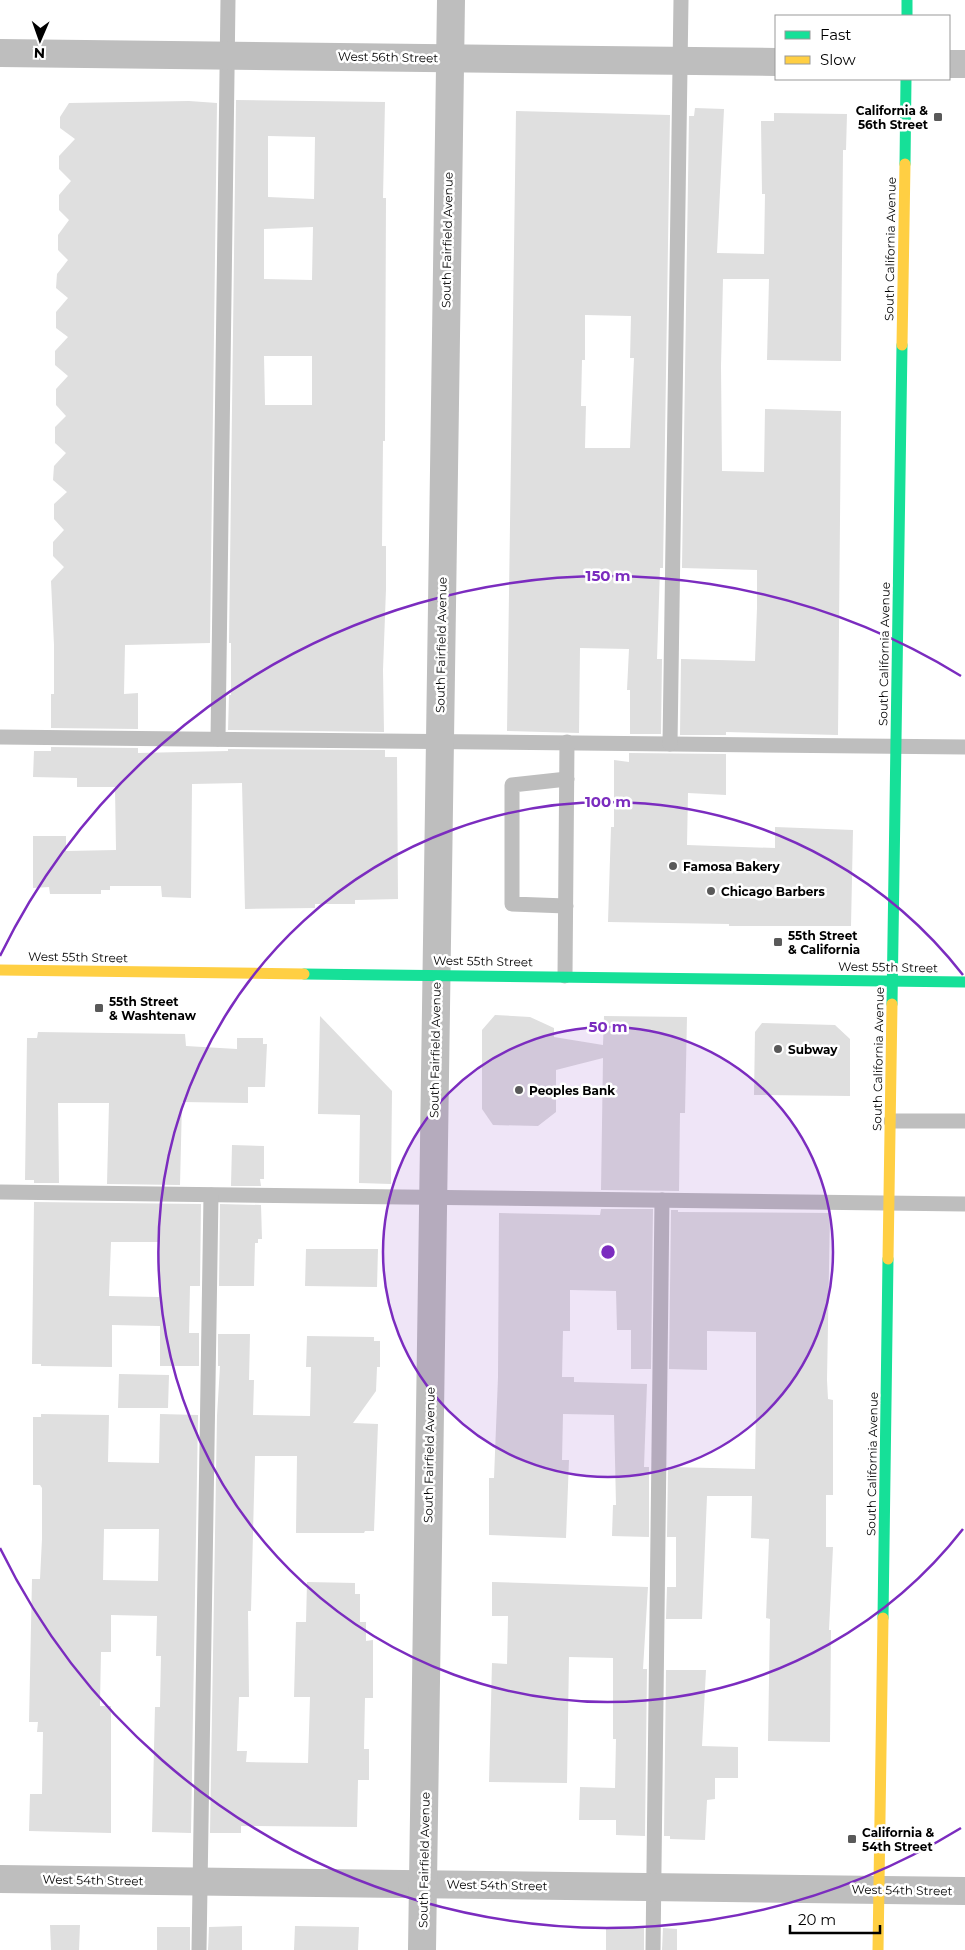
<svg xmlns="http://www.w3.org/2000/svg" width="965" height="1950" viewBox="0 0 965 1950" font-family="Montserrat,sans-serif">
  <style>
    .building { fill: #dfdfdf; fill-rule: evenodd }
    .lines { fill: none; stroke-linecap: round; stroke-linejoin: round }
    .lane { stroke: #bebebe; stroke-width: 15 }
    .street { stroke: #bebebe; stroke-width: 28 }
    .fast { stroke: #16e098; stroke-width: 11 }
    .slow { stroke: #ffcf43; stroke-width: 11 }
    .ring { fill: none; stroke: #7b2cbf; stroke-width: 2.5 }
    .poi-dot { fill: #595959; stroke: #fff; stroke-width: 2 }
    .labels { text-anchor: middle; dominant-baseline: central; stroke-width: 5; stroke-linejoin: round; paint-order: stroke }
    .street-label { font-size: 12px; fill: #000; stroke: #fff }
    .poi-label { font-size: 12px; font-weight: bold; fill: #000; stroke: #fff; text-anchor: start }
    .centre { fill: #7b2cbf; stroke: #fff; stroke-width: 2.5 }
    .ring-label { font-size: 15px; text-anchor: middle; font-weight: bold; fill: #7b2cbf; stroke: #fff; stroke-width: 5; stroke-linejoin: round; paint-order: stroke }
  </style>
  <rect width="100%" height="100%" fill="#fff"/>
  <g class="building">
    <path d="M236 100 385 102 383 198H386L385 441H383L382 546H386V589L383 670 384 732 228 730 229 695H231V643H229ZM268 136 315 137 314 199 268 197ZM313 227 312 280 264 279V229ZM264 356H312V405H265Z"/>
    <polygon points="189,101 217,103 210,643 125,645 124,694 138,693 138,729 51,728 51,694 54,694 54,645 51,581 64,567 53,556 53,542 64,530 54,519 54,504 67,492 53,480 54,466 66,453 55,443 55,427 66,416 56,405 56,389 68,376 55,365 55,351 68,337 56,328 56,312 68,298 56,288 57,274 68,260 58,250 58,235 69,220 59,210 59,195 71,181 59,169 59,156 75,139 60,128 60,117 69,103"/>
    <polygon points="695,108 724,109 717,253 764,254 765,194 762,194 761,121 774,121 774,113 847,114 846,150 843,150 841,361 767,360 769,279 723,279 721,366 722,471 764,472 765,409 841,411 838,735 726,732 726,735 680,735 681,659 755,661 757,608 757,570 682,568 689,116 694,116"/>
    <path d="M516 111 670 115 663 568H660L657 659H662L661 734H630V690H627L629 649 580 648 579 733 507 731ZM585 315 631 316 630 358H634L630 448H585L586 406H581L582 360H585Z"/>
    <polygon points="51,747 138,748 138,753 228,751 228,749 385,750 385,757 397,757 398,899 355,900 355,904 315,904 315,908 245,909 242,783 192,784 191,898 162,897 161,886 110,886 110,890 101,890 101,894 50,894 49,887 33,888 33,836 66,836 66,851 116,850 115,787 77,787 77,778 33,777 34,751 51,751"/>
    <polygon points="629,753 726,754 726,795 688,793 687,845 775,848 775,827 853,830 851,926 729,926 729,924 608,922 611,827 614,827 614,760 629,762"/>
    <polygon points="495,1015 530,1017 554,1028 554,1037 603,1045 604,1016 687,1017 685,1113 680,1113 679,1191 601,1190 603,1058 556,1070 556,1112 538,1126 493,1125 482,1109 482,1030"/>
    <polygon points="320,1016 392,1091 391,1184 359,1183 360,1115 318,1114"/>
    <polygon points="762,1023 835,1025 850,1039 850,1096 754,1095 755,1032"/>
    <polygon points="38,1032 185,1034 186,1046 237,1049 237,1038 263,1038 263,1044 267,1044 265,1087 248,1087 248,1103 182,1102 180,1185 107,1184 109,1103 58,1103 59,1183 34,1183 34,1180 25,1180 27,1038 37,1038"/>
    <polygon points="232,1145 264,1146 264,1179 260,1179 261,1186 231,1186"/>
    <path d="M34 1202 201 1204 200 1286H190L189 1333H199V1366H160V1326L112 1325V1367L41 1366V1364H32ZM111 1242H159V1297L109 1296Z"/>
    <polygon points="220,1204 261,1205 262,1239 258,1239 258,1243 255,1243 254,1286 219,1286"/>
    <polygon points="601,1209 653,1209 651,1369 631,1369 631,1330 617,1330 616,1291 570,1290 570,1331 563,1331 562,1377 574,1377 574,1382 647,1384 644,1467 649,1467 649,1537 612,1536 613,1505 616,1505 614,1415 563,1414 562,1460 569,1460 566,1538 489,1535 489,1478 494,1478 498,1377 499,1213 600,1215"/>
    <polygon points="671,1210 678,1210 678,1212 830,1213 827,1380 828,1399 833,1400 833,1495 826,1495 826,1547 833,1547 829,1630 831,1630 830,1742 768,1741 770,1619 766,1618 769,1539 751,1538 752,1496 707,1496 702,1619 666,1619 667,1587 676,1587 676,1537 667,1537 668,1467 755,1469 756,1412 756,1332 707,1331 707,1370 669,1369"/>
    <polygon points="306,1249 378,1249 377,1287 305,1286"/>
    <polygon points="218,1334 250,1334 249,1380 254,1380 253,1415 310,1416 311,1367 306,1367 307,1336 374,1337 374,1341 380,1341 380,1367 377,1367 376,1391 353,1423 378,1424 374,1531 365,1531 364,1533 296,1533 297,1456 255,1456 251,1611 248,1611 249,1697 239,1697 237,1751 247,1751 246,1762 308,1763 310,1697 294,1697 296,1622 306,1622 307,1582 355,1583 355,1594 360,1594 360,1622 366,1622 366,1641 373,1640 373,1698 365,1698 364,1749 369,1749 369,1780 358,1780 357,1827 241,1826 241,1833 210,1833 217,1416 220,1366 218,1366"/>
    <polygon points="119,1374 169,1375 168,1408 118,1408"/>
    <path d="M41 1414 109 1415 108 1462 159 1463 160 1414 198 1415 191 1833 152 1832 155 1707H160L161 1656H156L157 1616 111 1615V1652H101L100 1704V1706H111V1833L29 1831 30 1794H42L43 1732H37L38 1722H29L32 1579H40L42 1539V1488L40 1485H33V1417H41ZM104 1529H159L158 1581 103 1580Z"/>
    <polygon points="492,1582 648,1587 643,1669 647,1669 645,1836 616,1835 616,1820 579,1820 580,1787 615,1788 616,1739 613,1739 613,1658 569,1657 567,1783 489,1782 492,1663 507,1664 508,1616 492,1616"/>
    <polygon points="666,1670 706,1670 702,1746 738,1747 738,1778 715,1778 715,1799 707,1800 705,1840 670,1839 670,1836 664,1836"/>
    <polygon points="50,1925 80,1925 79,1950 51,1950"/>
    <polygon points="242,1926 242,1950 208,1950 209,1927"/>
    <polygon points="295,1926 359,1927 358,1950 294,1950"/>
    <rect x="157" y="1927" width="33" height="23"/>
    <polygon points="606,1927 644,1928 644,1950 606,1950"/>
    <polygon points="663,1928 677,1929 677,1950 662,1950"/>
  </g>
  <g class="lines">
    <g class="lane">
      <polyline points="0,737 965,747"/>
      <polyline points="218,739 228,0"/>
      <polyline points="670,744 681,0"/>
      <polyline points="566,906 512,904 512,785 567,779"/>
      <polyline points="565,976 567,742"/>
      <polyline points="891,1121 965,1121"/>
      <polyline points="0,1192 965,1204"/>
      <polyline points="199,1950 211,1195"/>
      <polyline points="653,1950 662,1200"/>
    </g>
    <g class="street">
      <polyline points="0,53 776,62"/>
      <polyline points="949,64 965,64"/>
      <polyline points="0,1879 965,1891"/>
      <polyline points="422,1950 451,0"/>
    </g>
    <g class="fast">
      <polyline points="907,0 907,16"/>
      <polyline points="905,164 906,79"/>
      <polyline points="304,974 965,982"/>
      <polyline points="892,1004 902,345"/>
      <polyline points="883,1618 888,1259"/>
    </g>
    <g class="slow">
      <polyline points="902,345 905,164"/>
      <polyline points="0,970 304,974"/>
      <polyline points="888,1259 892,1004"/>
      <polyline points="878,1950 883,1618"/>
    </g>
  </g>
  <circle cx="608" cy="1252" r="225" fill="#7b2cbf" fill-opacity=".12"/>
  <g class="ring">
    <circle cx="608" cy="1252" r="225"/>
    <path d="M963 1529A450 450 0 1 1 963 975"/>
    <path d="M961 1828A676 676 0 0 1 0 1548M0 956A676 676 0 0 1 961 676"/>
  </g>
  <g class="poi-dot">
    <rect x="933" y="112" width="10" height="10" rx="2.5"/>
    <circle cx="673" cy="866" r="5"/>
    <circle cx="711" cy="891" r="5"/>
    <rect x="773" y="937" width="10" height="10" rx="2.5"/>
    <rect x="94" y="1003" width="10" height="10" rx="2.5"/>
    <circle cx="778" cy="1049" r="5"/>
    <circle cx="519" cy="1090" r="5"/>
    <rect x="847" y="1834" width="10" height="10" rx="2.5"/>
  </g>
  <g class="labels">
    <g class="street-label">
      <text transform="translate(388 57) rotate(1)">West 56th Street</text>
      <text transform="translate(447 240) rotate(-89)">South Fairfield Avenue</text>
      <text transform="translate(890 249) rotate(-89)">South California Avenue</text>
      <text transform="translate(441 645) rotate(-89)">South Fairfield Avenue</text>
      <text transform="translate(884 654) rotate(-89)">South California Avenue</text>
      <text transform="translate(78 957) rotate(1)">West 55th Street</text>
      <text transform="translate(483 961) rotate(1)">West 55th Street</text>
      <text transform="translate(888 967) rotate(1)">West 55th Street</text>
      <text transform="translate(435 1050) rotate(-89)">South Fairfield Avenue</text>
      <text transform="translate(878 1059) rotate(-89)">South California Avenue</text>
      <text transform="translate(429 1455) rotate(-89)">South Fairfield Avenue</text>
      <text transform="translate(872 1464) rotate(-89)">South California Avenue</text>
      <text transform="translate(424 1860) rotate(-89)">South Fairfield Avenue</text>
      <text transform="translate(93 1880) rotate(1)">West 54th Street</text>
      <text transform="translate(497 1885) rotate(1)">West 54th Street</text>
      <text transform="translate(902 1890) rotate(1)">West 54th Street</text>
    </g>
    <g class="poi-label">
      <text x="928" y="110" text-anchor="end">California &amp;<tspan x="928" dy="14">56th Street</tspan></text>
      <text x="683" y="866">Famosa Bakery</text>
      <text x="721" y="891">Chicago Barbers</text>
      <text x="788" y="935">55th Street<tspan x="788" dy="14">&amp; California</tspan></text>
      <text x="109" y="1001">55th Street<tspan x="109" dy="14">&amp; Washtenaw</tspan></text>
      <text x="788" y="1049">Subway</text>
      <text x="529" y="1090">Peoples Bank</text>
      <text x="862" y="1832">California &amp;<tspan x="862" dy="14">54th Street</tspan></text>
    </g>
  </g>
  <circle cx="608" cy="1252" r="8" class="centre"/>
  <g class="ring-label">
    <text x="608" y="581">150 m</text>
    <text x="608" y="807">100 m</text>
    <text x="608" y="1032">50 m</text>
  </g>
  <rect x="775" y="15" width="175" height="65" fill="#ffffff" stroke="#999999"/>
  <rect x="785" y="31" width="25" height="8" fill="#16e098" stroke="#999999"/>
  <text x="820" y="40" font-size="15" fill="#000000">Fast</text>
  <rect x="785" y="56" width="25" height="8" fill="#ffcf43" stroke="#999999"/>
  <text x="820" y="65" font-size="15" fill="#000000">Slow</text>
  <g transform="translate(40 40) rotate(182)" stroke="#ffffff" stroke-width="4" paint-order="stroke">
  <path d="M0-4L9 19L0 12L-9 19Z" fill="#000000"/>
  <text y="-8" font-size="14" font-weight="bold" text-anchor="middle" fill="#000000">N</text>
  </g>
  <path d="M790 1925v8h90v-8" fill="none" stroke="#000000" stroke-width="2.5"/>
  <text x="798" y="1925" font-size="15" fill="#000000" stroke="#ffffff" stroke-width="4" paint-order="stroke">20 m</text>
</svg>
